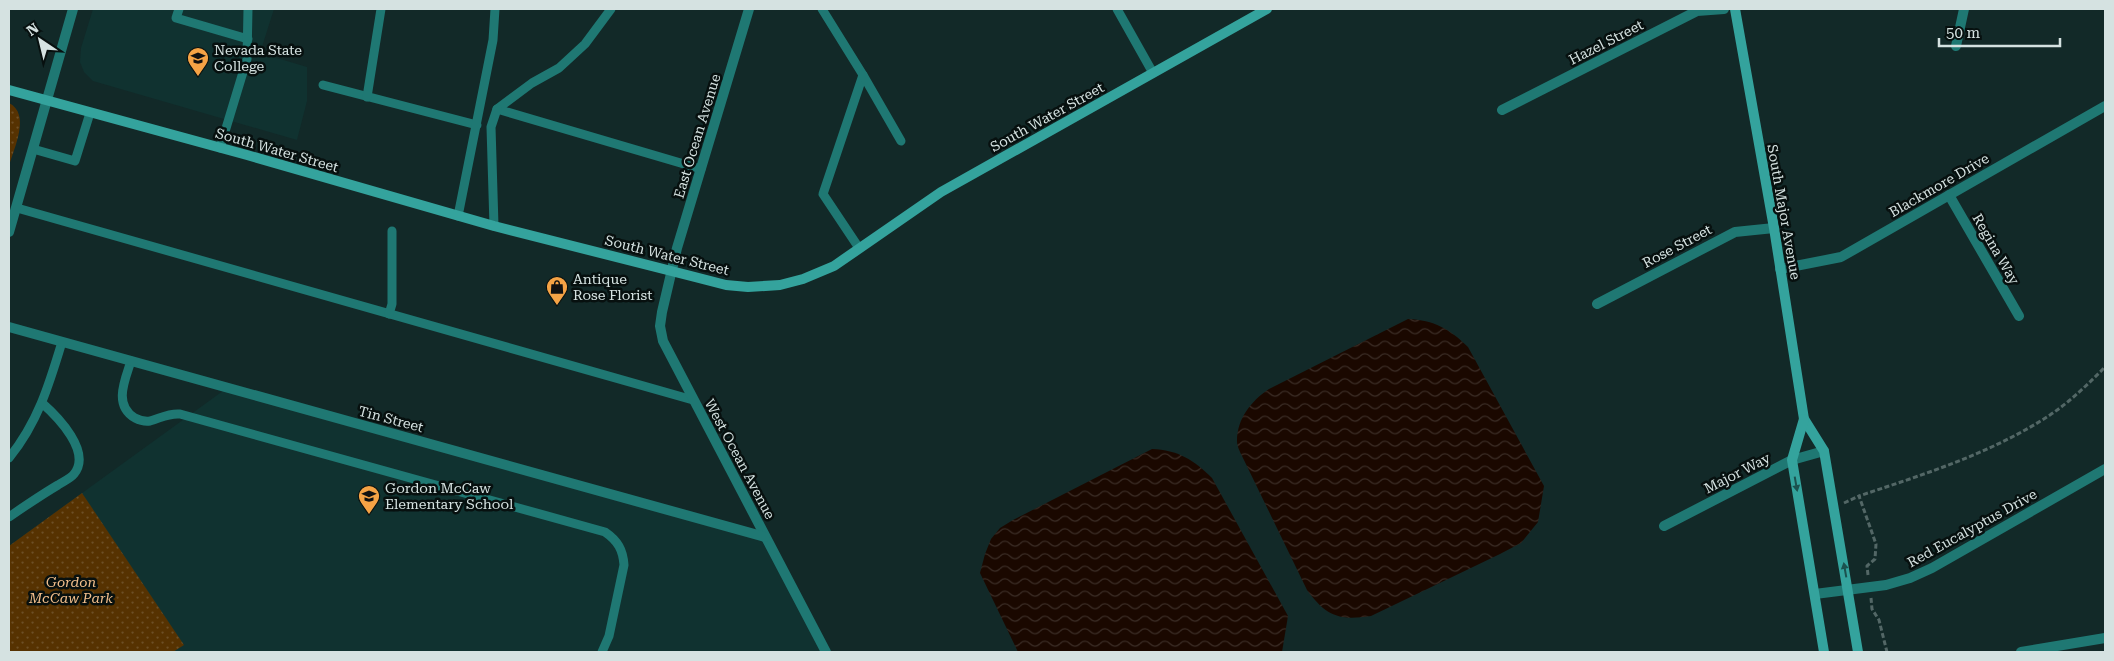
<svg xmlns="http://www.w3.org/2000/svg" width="2114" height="661" viewBox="0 0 2114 661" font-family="'Roboto Serif',serif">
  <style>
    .built { fill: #103230 }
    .park { fill: url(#park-dots) }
    .water { fill: url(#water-waves) }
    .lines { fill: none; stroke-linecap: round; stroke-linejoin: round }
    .path { stroke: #536766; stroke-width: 3; stroke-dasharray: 5 2.5; stroke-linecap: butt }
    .service { stroke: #1f7873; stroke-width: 9 }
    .minor { stroke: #1f7873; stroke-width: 10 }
    .tertiary { stroke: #1f7873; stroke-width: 10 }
    .secondary { stroke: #34a39d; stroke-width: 10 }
    .oneway { fill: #1b524f }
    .labels { text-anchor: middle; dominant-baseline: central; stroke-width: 5; stroke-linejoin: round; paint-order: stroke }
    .street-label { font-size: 14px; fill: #d5e2e1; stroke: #07100f }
    .poi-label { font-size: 14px; fill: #d5e2e1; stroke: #07100f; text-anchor: start }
    .park-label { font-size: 14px; font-style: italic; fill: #f3bf8c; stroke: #07100f }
  </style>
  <defs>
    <pattern id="park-dots" width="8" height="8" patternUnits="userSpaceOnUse" patternTransform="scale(1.25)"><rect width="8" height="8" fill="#563201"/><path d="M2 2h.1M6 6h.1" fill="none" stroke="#6d4f26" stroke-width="1.8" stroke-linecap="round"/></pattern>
    <pattern id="water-waves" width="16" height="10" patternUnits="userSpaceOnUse" patternTransform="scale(1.25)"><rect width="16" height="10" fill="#1a0800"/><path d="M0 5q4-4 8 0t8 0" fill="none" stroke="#3a2c25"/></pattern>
  </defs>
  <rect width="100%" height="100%" fill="#122928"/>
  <g class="built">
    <polygon points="93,9 274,9 260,53 307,67 307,101 297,140 93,81 84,72 80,62 81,48"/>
    <polygon points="227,388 765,537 826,652 9,652 9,546"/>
  </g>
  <g class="park">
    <path d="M9 103C31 114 14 148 9 166Z"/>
    <polygon points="82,493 184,645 173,652 9,652 9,546"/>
  </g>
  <g class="water">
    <path d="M1408 319C1434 320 1450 329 1468 347L1544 486 1538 522 1521 543 1500 554 1371 616C1339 621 1326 616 1307 590L1242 456C1240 452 1237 446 1237 441 1237 419 1251 401 1269 389Z"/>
    <path d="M1152 449C1178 450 1194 460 1212 478L1288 616 1282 652H1018L980 573 985 554 991 539 1000 528 1013 520Z"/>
  </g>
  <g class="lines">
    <g class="path">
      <polyline points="1844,503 1859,496"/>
      <path d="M1868 575 1867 566 1875 559 1876 544 1859 496C1925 474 1992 453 2050 415 2071 401 2088 384 2105 367"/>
      <polyline points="1871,598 1872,609 1879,620 1887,652"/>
    </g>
    <g class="service">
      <polyline points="179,9 176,18 248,39"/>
      <polyline points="611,9 585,44 559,68 532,83 497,109 701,169"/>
      <polyline points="822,9 863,75 823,194 859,248"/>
      <polyline points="1117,9 1153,73"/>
      <polyline points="863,75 901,141"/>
      <polyline points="323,85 477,125"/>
      <polyline points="367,97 381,9"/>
      <polyline points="220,148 247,59 248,9"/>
      <polyline points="33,149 75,161 90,113"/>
      <polyline points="17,208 693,400"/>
      <polyline points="458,216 493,40 495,9"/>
      <polyline points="494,226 491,127 497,109"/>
      <polyline points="389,314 392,304 392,231"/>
      <path d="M131 361C125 380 113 405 135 418 139 420 144 422 150 421 161 418 168 413 180 414L605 532C618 541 623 550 624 565L609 636 602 652"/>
      <path d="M9 458C38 422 49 385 62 342"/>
      <path d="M9 517C25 506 41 495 58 485 62 482 70 479 74 474 92 452 58 417 42 403"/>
    </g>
    <g class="minor">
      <polyline points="749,9 677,248 662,312 660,326 663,341 826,652"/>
      <polyline points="1956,46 1964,9"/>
      <polyline points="1502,110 1697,11 1724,9"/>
      <polyline points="1949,195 2019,316"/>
      <polyline points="1780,269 1841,257 2105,106"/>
      <polyline points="1597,304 1735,232 1774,228"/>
      <polyline points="9,327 765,537"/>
      <polyline points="1664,526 1792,460 1824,451"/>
      <polyline points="1815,594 1886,585 1910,578 1932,568 2105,469"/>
      <polyline points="2021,652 2105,638"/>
    </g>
    <polyline class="tertiary" points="9,232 73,9"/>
    <g class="secondary">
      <polyline points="1735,9 1774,228 1804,419 1824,451 1858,652"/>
      <polyline points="9,90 247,155 494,226 691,276 726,285 748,287 780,285 803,279 834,266 941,192 1267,9"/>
      <polyline points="1804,419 1792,460 1824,652"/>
    </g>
  </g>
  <defs><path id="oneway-solid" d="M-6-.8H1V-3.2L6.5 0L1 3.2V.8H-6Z" transform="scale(1.25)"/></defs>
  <g class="oneway">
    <use href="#oneway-solid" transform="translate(1796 484) rotate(80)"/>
    <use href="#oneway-solid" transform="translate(1845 570) rotate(-100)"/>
  </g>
  <defs>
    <g id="university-pin" transform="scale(1.125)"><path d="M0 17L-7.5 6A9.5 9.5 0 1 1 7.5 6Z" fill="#f5a345" stroke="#07100f"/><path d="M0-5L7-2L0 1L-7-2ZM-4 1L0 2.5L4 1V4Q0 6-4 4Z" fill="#111"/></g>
    <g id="shop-pin" transform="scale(1.125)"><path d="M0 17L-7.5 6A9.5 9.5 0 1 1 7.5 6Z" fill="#f5a345" stroke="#07100f"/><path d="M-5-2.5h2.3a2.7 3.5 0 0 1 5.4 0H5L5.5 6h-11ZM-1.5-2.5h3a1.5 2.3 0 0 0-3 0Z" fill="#111"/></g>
    <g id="school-pin" transform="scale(1.125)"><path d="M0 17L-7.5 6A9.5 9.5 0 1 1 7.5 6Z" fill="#f5a345" stroke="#07100f"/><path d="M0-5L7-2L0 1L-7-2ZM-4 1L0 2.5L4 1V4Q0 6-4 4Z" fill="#111"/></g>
  </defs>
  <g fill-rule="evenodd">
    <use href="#university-pin" x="198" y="58"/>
    <use href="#shop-pin" x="557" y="287"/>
    <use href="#school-pin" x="369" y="496"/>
  </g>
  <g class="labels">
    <g class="street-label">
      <text transform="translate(1606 42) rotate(-27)">Hazel Street</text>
      <text transform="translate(1047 117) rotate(-29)">South Water Street</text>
      <text transform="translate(697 136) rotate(-73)">East Ocean Avenue</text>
      <text transform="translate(277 150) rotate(16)">South Water Street</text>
      <text transform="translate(1939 185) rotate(-30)">Blackmore Drive</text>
      <text transform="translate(1784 212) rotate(80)">South Major Avenue</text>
      <text transform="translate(1677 246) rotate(-28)">Rose Street</text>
      <text transform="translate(1996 249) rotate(60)">Regina Way</text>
      <text transform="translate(667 255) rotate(14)">South Water Street</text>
      <text transform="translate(391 419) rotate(15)">Tin Street</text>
      <text transform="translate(740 459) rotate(62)">West Ocean Avenue</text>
      <text transform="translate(1737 473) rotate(-27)">Major Way</text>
      <text transform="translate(1972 528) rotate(-29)">Red Eucalyptus Drive</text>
    </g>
    <g class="poi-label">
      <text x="214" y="50">Nevada State<tspan x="214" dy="16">College</tspan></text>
      <text x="573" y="279">Antique<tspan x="573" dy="16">Rose Florist</tspan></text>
      <text x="385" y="488">Gordon McCaw<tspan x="385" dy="16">Elementary School</tspan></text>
    </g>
    <g class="park-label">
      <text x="71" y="582">Gordon<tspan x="71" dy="16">McCaw Park</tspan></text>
    </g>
  </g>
  <rect width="2114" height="661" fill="none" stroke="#d5e2e1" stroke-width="20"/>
  <g transform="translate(40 40) rotate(325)" stroke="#07100f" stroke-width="4" paint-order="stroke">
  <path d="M0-4L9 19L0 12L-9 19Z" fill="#d5e2e1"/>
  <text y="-8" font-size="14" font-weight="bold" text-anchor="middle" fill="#d5e2e1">N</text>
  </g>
  <path d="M1939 38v8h121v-8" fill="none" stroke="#d5e2e1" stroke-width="2.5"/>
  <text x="1946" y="38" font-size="15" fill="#d5e2e1" stroke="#07100f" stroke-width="4" paint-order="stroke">50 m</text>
</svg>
